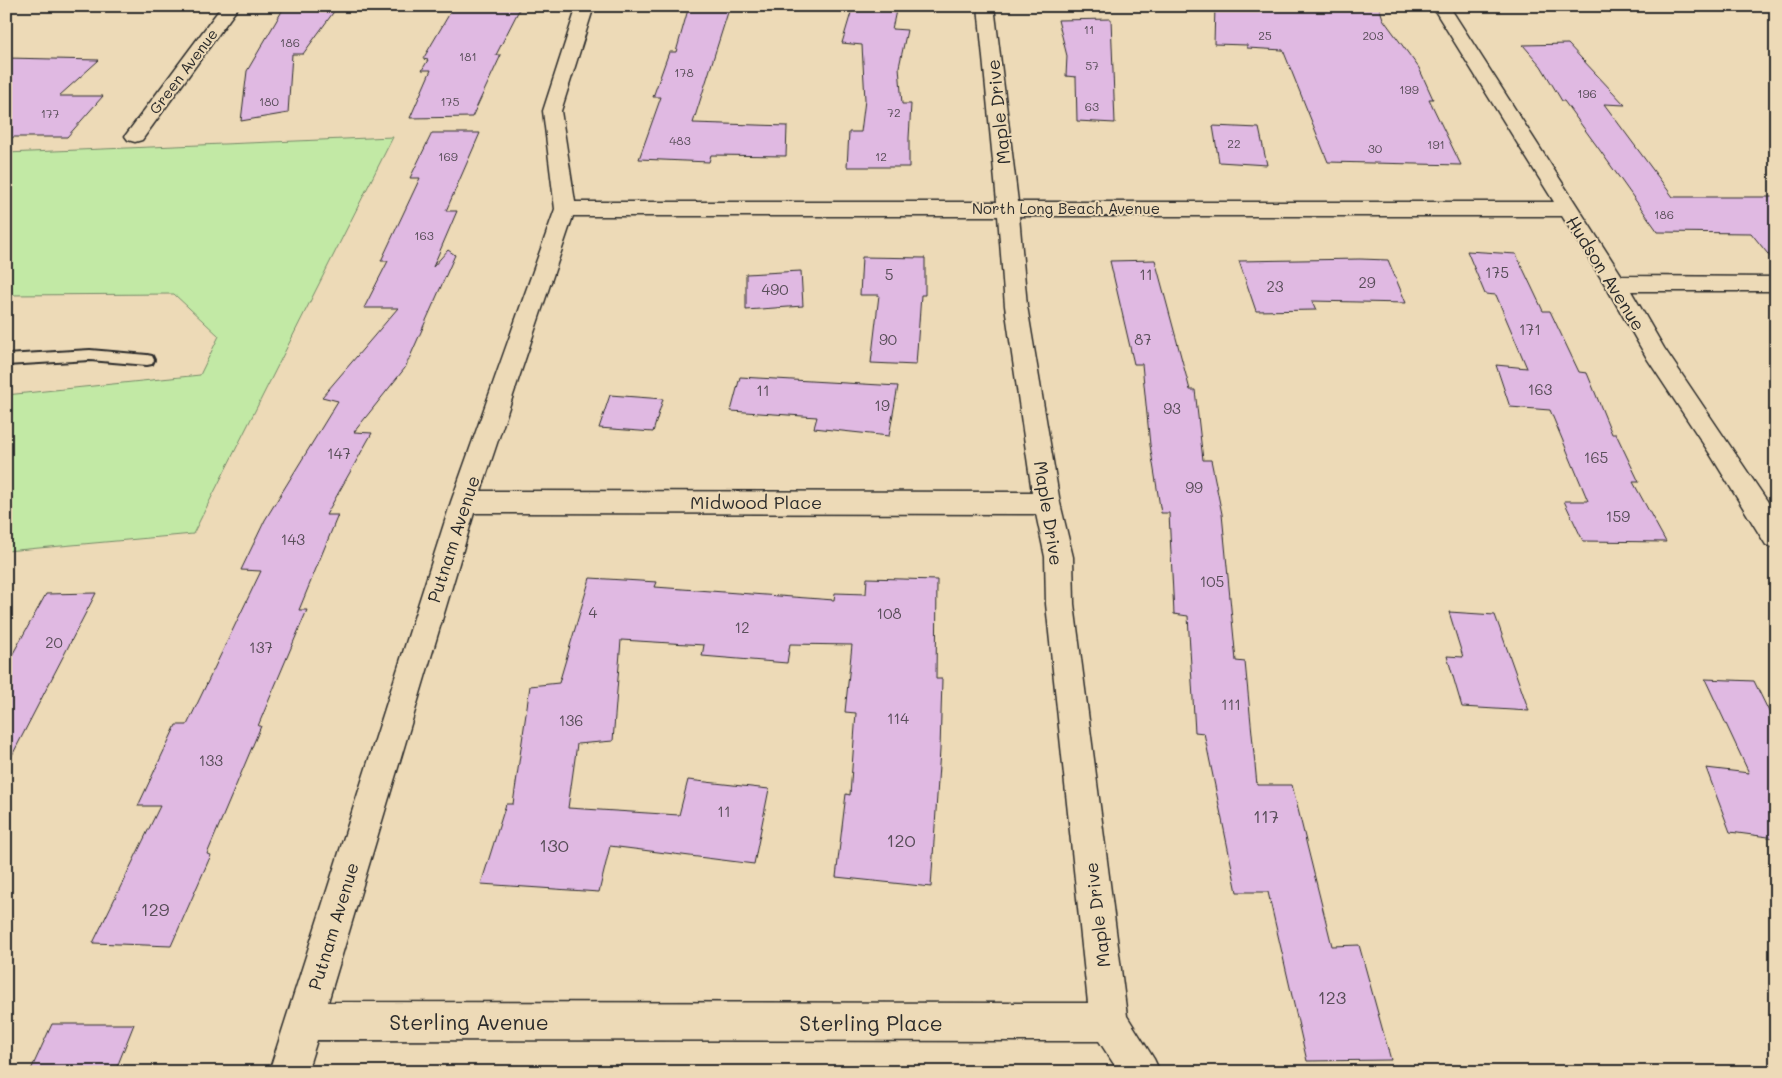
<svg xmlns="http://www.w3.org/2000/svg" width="1782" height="1078" viewBox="0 0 1782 1078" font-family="Mali,sans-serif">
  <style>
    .green { fill: #c2e9a5; stroke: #768a68 }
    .building { fill: #e0b9e2; stroke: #2b2b2b }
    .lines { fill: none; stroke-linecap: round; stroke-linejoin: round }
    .lane-casing { stroke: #2b2b2b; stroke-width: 4 }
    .street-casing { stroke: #2b2b2b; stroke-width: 3 }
    .lane { fill: #eddab7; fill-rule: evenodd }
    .street { fill: #eddab7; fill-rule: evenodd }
    .labels { text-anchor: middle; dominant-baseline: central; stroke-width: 4; stroke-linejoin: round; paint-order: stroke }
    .far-number-label { font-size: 12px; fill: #584e59 }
    .far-street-label { font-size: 15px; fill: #2b2b2b; stroke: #eddab7 }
    .number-label { font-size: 15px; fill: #584e59 }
    .street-label { font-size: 18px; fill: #2b2b2b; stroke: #eddab7 }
    .near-number-label { font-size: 18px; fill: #584e59 }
    .near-street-label { font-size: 21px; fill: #2b2b2b; stroke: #eddab7 }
  </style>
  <rect width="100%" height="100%" fill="#eddab7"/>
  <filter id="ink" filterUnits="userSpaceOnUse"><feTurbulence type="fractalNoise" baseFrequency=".02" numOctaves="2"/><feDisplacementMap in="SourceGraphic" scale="10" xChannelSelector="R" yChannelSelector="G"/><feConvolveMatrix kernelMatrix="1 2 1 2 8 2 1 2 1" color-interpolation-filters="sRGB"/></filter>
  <g filter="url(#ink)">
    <polygon class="green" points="393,137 193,534 6,551 6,395 200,375 219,336 174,294 6,295 6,153"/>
    <g class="building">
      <polygon points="285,6 338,6 303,54 292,54 288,113 241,121 247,71"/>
      <polygon points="454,6 521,6 496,55 501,55 472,117 410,118 431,70 422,70 428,60 423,59"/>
      <polygon points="689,6 730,6 693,123 787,126 786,156 711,155 709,162 639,159 661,97 653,97 669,52 676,52"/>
      <polygon points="853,6 897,6 892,29 907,30 899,67 902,104 911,104 909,138 909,167 847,167 849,132 861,132 865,100 862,45 842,43"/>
      <polygon points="1215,6 1379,6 1383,19 1419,68 1433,99 1429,99 1461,165 1328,162 1283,50 1247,48 1247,45 1214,44"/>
      <polygon points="1111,19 1115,123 1077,121 1076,77 1066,76 1067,56 1058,20"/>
      <polygon points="1568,44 1625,105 1604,104 1673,197 1776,197 1776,264 1751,233 1658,232 1599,149 1564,101 1562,101 1541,66 1523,45"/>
      <polygon points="6,58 99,60 59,96 103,96 67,137 13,137 6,144"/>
      <polygon points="1213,126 1259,128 1267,165 1219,162"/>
      <polygon points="432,133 480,133 446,211 457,211 433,267 448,250 455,255 405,368 354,432 372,433 326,515 338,515 299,610 307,610 258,726 261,726 207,854 211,855 171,946 93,943 160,806 138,806 176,725 187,725 261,571 241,570 265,520 338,401 322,397 398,308 364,308 388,261 381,261 420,178 410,178"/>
      <polygon points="1467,251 1516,254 1543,311 1550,311 1579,372 1587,373 1612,434 1616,434 1639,482 1633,482 1666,542 1583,541 1564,501 1588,501 1550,410 1510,407 1496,365 1527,368 1496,295 1485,294"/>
      <polygon points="862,257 925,258 925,295 921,295 916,365 871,363 879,295 860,295"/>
      <polygon points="1360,259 1388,260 1406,303 1312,301 1316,310 1256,311 1239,261"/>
      <polygon points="1155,260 1190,390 1195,390 1203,460 1211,460 1222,514 1236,661 1245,662 1257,785 1292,785 1332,946 1359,945 1391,1060 1307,1061 1268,892 1237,892 1204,733 1195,732 1188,616 1174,614 1169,513 1161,513 1150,445 1142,364 1134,364 1110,261"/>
      <polygon points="801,271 803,306 746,310 746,274"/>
      <polygon points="740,377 898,386 889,436 814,428 817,417 731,411"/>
      <polygon points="610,395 663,399 653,432 599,428"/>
      <polygon points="590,578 657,582 655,587 834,600 835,593 866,594 867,578 937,580 936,679 942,679 940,750 931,887 836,877 846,794 850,795 856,713 845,712 852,645 790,644 787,663 702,656 704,645 621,640 613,741 577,744 568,808 679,815 688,780 769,789 754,864 610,846 599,892 481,884 506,804 513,804 530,686 559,683"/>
      <polygon points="96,593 6,767 6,666 46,594"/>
      <polygon points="1449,612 1495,615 1529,711 1462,707 1447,656 1463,657"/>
      <polygon points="1705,679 1754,681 1776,726 1776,838 1730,832 1706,768 1749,773"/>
      <polygon points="52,1024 134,1024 115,1072 30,1072"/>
    </g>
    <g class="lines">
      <g class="lane-casing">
        <polygon id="lane" points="90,350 147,355 152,356 154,360 152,364 147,365 90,360 6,365 6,355"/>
      </g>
      <g class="street-casing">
        <g id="street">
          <polygon points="222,6 239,6 142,140 135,142 128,140 125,136 128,132"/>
          <path d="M577 6H594L561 111 575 202H997L978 6H994L1018 202H1554L1432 6H1449L1622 276 1776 277V291H1631L1664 348 1776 514V548L1766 545 1710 454 1648 360 1604 283 1562 216H1019L1027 306 1060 503 1073 557 1074 604 1127 1016 1154 1059 1160 1072H1119L1099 1041 317 1040 307 1072H269L451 502 555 209 543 111ZM573 216H998L1005 306 1032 492 481 491ZM474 513 1036 514 1045 557 1046 604 1088 1003 328 1002Z"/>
        </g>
      </g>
      <use href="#lane" class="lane"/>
      <use href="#street" class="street"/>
    </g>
  </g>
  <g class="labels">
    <g class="far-number-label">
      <text x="1089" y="29">11</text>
      <text x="1265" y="35">25</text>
      <text x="1373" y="35">203</text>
      <text x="290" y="42">186</text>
      <text x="468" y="56">181</text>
      <text x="1092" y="65">57</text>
      <text x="684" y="72">178</text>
      <text x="1409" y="89">199</text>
      <text x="1587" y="93">196</text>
      <text x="269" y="101">180</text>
      <text x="450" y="101">175</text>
      <text x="1092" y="106">63</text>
      <text x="894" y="112">72</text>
      <text x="50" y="113">177</text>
      <text x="680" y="140">483</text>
      <text x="1234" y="143">22</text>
      <text x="1436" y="144">191</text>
      <text x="1375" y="148">30</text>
      <text x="448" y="156">169</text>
      <text x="881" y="156">12</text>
      <text x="1664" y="214">186</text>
      <text x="424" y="235">163</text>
    </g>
    <g class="far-street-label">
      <text transform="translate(183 71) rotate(-53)">Green Avenue</text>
      <text x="1066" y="208">North Long Beach Avenue</text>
    </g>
    <g class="number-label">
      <text x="1497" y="272">175</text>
      <text x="889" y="274">5</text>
      <text x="1146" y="274">11</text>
      <text x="1367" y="282">29</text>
      <text x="1275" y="286">23</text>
      <text x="775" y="289">490</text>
      <text x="1530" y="329">171</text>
      <text x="888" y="339">90</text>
      <text x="1143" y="339">87</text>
      <text x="1540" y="389">163</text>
      <text x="763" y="390">11</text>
      <text x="882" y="405">19</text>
      <text x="1172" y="408">93</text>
      <text x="339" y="453">147</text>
      <text x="1596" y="457">165</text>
      <text x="1194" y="487">99</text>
      <text x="1618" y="516">159</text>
      <text x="293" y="539">143</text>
      <text x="1212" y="581">105</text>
      <text x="593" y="612">4</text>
      <text x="889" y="613">108</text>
      <text x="742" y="627">12</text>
      <text x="54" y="642">20</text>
      <text x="261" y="647">137</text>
      <text x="1231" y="704">111</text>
      <text x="898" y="718">114</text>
      <text x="571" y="720">136</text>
      <text x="211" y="760">133</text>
      <text x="724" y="811">11</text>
    </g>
    <g class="street-label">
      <text transform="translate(998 112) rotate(-96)">Maple Drive</text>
      <text transform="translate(1606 273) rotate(58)">Hudson Avenue</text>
      <text x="756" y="502">Midwood Place</text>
      <text transform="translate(1049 513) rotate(81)">Maple Drive</text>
      <text transform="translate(453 539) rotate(-72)">Putnam Avenue</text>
      <text transform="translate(1097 915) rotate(-97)">Maple Drive</text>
      <text transform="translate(333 926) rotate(-73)">Putnam Avenue</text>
    </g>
    <g class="near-number-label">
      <text x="1266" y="816">117</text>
      <text x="901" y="840">120</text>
      <text x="554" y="845">130</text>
      <text x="155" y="909">129</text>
      <text x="1332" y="997">123</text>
    </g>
    <g class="near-street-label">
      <text x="469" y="1021">Sterling Avenue</text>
      <text x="871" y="1022">Sterling Place</text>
    </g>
  </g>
  <rect width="1782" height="1078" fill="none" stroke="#eddab7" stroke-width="25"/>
  <rect x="12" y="12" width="1757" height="1053" fill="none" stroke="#2b2b2b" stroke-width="2" filter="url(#ink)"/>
</svg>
